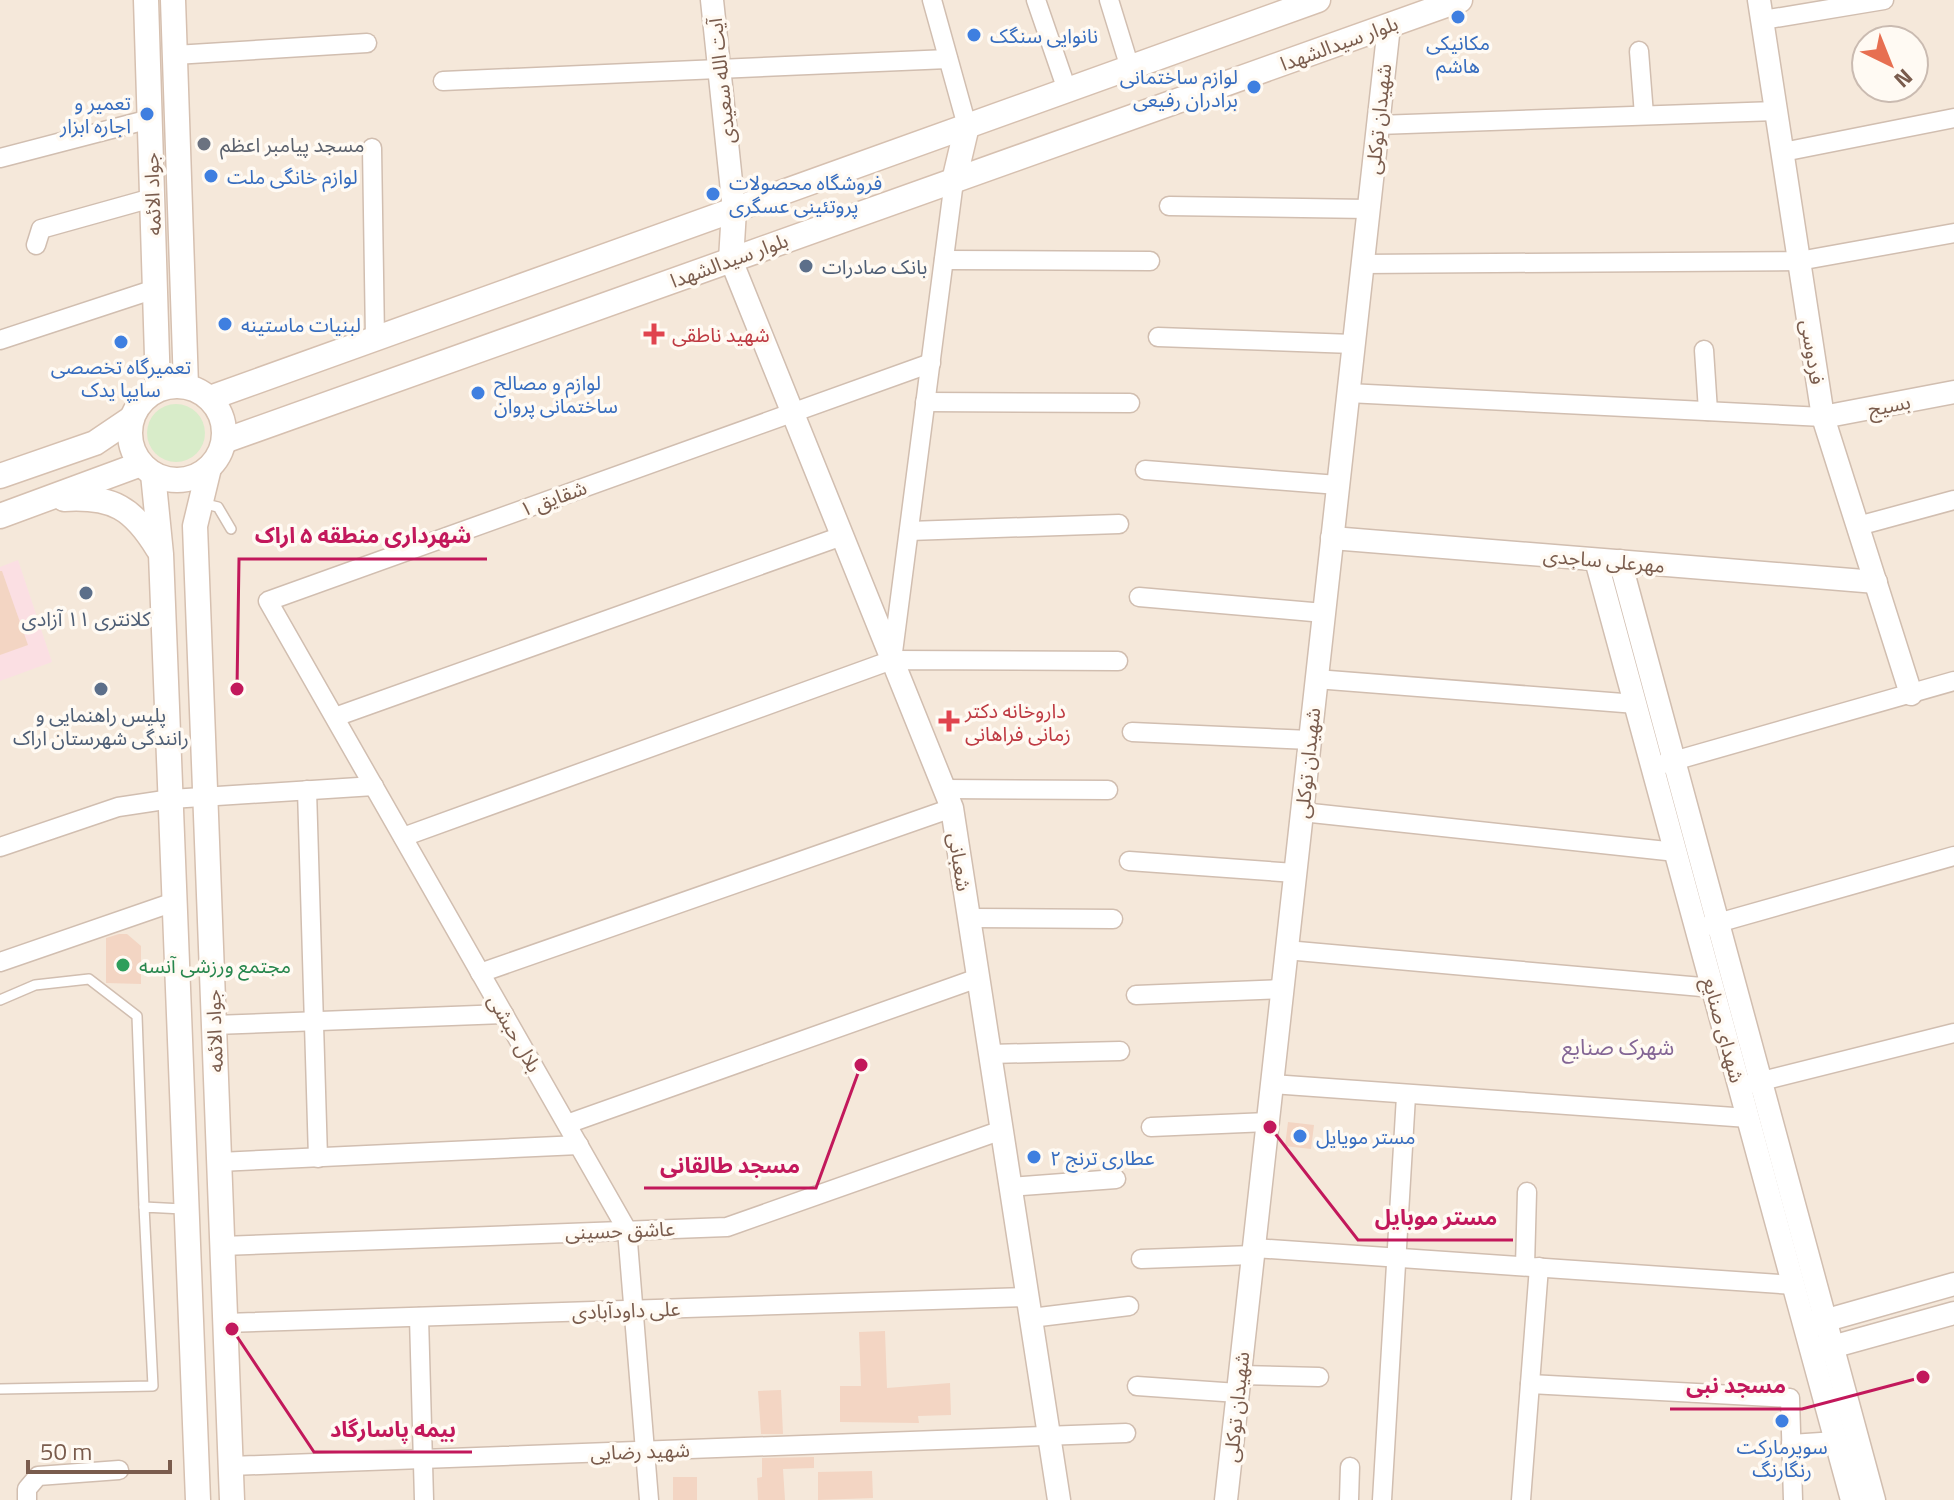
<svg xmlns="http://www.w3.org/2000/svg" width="1954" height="1500" viewBox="0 0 1954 1500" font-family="'Titillium Web','Noto Sans Arabic',sans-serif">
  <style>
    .residential { fill: #f5e8da; fill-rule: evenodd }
    .medical { fill: #fbdfe3 }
    .green { fill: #d8ecc9 }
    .building { fill: #f3d5c3 }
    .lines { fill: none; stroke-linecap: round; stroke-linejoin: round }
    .service-casing { stroke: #d1beb0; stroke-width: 12 }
    .minor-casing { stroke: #d1beb0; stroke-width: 21 }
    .tertiary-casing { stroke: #d1beb0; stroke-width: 25 }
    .secondary-casing { stroke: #d6c0b0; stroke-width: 27 }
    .service { stroke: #fff; stroke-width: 9 }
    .minor { stroke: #fff; stroke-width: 18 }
    .tertiary { stroke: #fff; stroke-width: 22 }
    .secondary { stroke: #fff; stroke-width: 24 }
    .shop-dot { fill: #3f7fe0; stroke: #fffaf3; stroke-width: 3 }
    .worship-dot { fill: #6b7280; stroke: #fffaf3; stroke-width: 3 }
    .service-dot { fill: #5c6f8a; stroke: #fffaf3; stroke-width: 3 }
    .health-dot { fill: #e0444e; stroke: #fffaf3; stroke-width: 3 }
    .leisure-dot { fill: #2e9e5b; stroke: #fffaf3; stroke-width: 3 }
    .labels { text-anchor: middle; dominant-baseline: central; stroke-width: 7; stroke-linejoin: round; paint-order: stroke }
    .shop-label { font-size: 20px; fill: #366cbe; stroke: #fffaf3; text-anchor: start }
    .street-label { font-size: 20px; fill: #7a5c4d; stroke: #fffaf3 }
    .worship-label { font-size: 20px; fill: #5b616d; stroke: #fffaf3; text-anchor: start }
    .service-label { font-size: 20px; fill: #4e5e75; stroke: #fffaf3 }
    .health-label { font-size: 20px; fill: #be3a42; stroke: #fffaf3; text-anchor: start }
    .leisure-label { font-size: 20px; fill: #27864d; stroke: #fffaf3; text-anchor: start }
    .neighbourhood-label { font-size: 22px; fill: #846695; stroke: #fffaf3 }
    .leader { fill: none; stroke: #c2185b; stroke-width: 3 }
    .callout-dot { fill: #c2185b; stroke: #fffaf3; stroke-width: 3 }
    .callout-label { font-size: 22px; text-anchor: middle; font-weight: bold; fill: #c2185b; stroke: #fffaf3; stroke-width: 7; stroke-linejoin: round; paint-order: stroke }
  </style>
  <rect width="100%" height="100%" fill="#fdf6ec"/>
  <path class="residential" d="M0 0H1954V1500H0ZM1866 40H1914V88H1866Z"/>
  <polygon class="medical" points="18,560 52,662 0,681 0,567"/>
  <circle class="green" cx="176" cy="433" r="29"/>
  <g class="building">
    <polygon points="0,571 2,571 28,645 0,655"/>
    <polygon points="119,934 127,934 141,946 141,984 106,983 106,938"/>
    <polygon points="1288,1122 1314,1125 1311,1149 1285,1146"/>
    <polygon points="885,1331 887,1388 950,1383 951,1415 918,1416 919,1423 840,1422 840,1386 861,1386 859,1332"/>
    <polygon points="781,1390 783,1434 761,1434 758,1391"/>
    <polygon points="814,1457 814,1468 783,1469 785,1500 758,1500 757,1478 762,1477 762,1458"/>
    <polygon points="872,1471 873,1498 818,1500 818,1472"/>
    <rect x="673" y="1477" width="24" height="23"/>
  </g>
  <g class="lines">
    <g class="service-casing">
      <g id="service">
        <polyline points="201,503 218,507 231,529"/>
        <polyline points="0,1000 35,985 89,979 137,1016 144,1207"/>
        <polyline points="0,1389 153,1386 144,1207 183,1209"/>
      </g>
    </g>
    <g class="minor-casing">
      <g id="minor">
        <polyline points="932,0 967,126"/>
        <polyline points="1036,0 1067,90"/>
        <polyline points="1109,0 1130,68"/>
        <polyline points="1763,20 1884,0"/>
        <polyline points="1639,51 1644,115"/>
        <polyline points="175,55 367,43"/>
        <polyline points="443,81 948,59"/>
        <polyline points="1378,125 1776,111"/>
        <polyline points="372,148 375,339"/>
        <polyline points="1783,152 1954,118"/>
        <polyline points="0,158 150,119"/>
        <polyline points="1169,206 1368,209"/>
        <polyline points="36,245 41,229 152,198"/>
        <polyline points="944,260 1150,261"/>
        <polyline points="1362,264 1799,261 1954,233"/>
        <polyline points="1158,337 1353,344"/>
        <polyline points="0,340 155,289"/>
        <polyline points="1704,350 1708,411"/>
        <polyline points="1348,393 1823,417"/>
        <polyline points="925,402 1130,403"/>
        <polyline points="1145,470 1338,485"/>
        <polyline points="1858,526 1954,500"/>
        <polyline points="909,531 1119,524"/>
        <polyline points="1139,597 1324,613"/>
        <polyline points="892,660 954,181"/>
        <polyline points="1316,679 1636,704"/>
        <polyline points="335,717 842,536"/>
        <polyline points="1132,732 1310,740"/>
        <polyline points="1663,764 1954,681"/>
        <polyline points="944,789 1108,790"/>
        <polyline points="307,790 318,1158"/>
        <polyline points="1302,812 1676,852"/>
        <polyline points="403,837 892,660 1118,661"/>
        <polyline points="0,847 118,807 171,799 374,786"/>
        <polyline points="1129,861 1295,873"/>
        <polyline points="969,918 1113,919"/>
        <polyline points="1707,926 1954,856"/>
        <polyline points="1286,950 1713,988"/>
        <polyline points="0,962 174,902"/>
        <polyline points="480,973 952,808"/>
        <polyline points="1136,995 1282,989"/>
        <polyline points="214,1025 504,1014"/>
        <polyline points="990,1054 1120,1051"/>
        <polyline points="1272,1084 1748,1118"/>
        <polyline points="1750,1084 1954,1033"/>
        <polyline points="567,1124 978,978"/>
        <polyline points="1151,1127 1268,1122"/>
        <polyline points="219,1162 579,1145"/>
        <polyline points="1010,1187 1116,1179"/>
        <polyline points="222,1246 727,1227 1002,1130"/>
        <polyline points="1254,1248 1794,1285"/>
        <polyline points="1141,1259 1253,1255"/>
        <polyline points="1525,1266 1527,1192"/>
        <polyline points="419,1317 424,1500"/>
        <polyline points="1031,1318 1129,1306"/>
        <polyline points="225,1323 1028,1297"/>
        <polyline points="1240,1375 1319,1377"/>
        <polyline points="1530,1384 1790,1398 1793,1500"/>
        <polyline points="1137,1386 1238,1393"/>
        <polyline points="1791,1444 1836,1441"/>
        <polyline points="231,1466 1126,1433"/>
        <polyline points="27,1500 27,1489 38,1476 119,1470"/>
        <polyline points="649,1500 627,1230 268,601 931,363"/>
        <polyline points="1349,1500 1350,1467"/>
        <polyline points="1382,1500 1406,1096"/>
        <polyline points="1521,1500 1539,1267"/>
      </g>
    </g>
    <g class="tertiary-casing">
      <g id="tertiary">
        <polyline points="712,0 734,210"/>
        <polyline points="1759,0 1823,417 1911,694"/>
        <polyline points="731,260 952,808 1059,1500"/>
        <polyline points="1823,417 1954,392"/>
        <polyline points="1332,538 1876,582"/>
        <polyline points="1596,560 1852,1500"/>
        <polyline points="1620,561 1874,1500"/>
        <polyline points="1813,1324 1954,1284"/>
        <polyline points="1821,1350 1954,1313"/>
        <polyline points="1226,1500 1389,26"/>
      </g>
    </g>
    <g class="secondary-casing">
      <g id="secondary">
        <polyline points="146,0 158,389"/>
        <polyline points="173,0 186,386"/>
        <polyline points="954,181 967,126"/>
        <polyline points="731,260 734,210"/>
        <circle cx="177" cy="433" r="47"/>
        <polyline points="210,398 1318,0"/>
        <polyline points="224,441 1460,0"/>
        <polyline points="209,468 195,526 232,1500"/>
        <polyline points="153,474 161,554 198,1500"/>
        <polyline points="0,476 95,443 132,418"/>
        <path d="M64 499C113 496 133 508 158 549"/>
        <polyline points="0,516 141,464"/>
      </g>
    </g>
    <use href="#service" class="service"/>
    <use href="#minor" class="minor"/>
    <use href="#tertiary" class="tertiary"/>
    <use href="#secondary" class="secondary"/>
  </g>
  <g class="shop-dot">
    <circle cx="1458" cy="17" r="8"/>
    <circle cx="974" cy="35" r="8"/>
    <circle cx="1254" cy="87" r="8"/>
    <circle cx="147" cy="114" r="8"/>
    <circle cx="211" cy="176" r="8"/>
    <circle cx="713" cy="194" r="8"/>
    <circle cx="225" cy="324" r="8"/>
    <circle cx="121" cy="342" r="8"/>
    <circle cx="478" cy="393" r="8"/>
    <circle cx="1300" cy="1136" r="8"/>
    <circle cx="1034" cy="1157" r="8"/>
    <circle cx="1782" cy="1421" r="8"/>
  </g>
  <circle class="worship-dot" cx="204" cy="144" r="8"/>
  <g class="service-dot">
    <circle cx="806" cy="266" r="8"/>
    <circle cx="86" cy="593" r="8"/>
    <circle cx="101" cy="689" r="8"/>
  </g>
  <g class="health-dot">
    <path d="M650 322h8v8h8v8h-8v8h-8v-8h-8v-8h8z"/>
    <path d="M945 709h8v8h8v8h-8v8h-8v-8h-8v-8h8z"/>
  </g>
  <circle class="leisure-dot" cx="123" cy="965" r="8"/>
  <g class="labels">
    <g class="shop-label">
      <text x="990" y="35">نانوایی سنگک</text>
      <text x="1458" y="42" text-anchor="middle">مکانیکی<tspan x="1458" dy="23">هاشم</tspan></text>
      <text x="1238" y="76" text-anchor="end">لوازم ساختمانی<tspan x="1238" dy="23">برادران رفیعی</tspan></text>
      <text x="131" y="102" text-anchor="end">تعمیر و<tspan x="131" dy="23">اجاره ابزار</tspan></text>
      <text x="227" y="176">لوازم خانگی ملت</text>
      <text x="729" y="182">فروشگاه محصولات<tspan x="729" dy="23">پروتئینی عسگری</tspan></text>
      <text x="241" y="324">لبنیات ماستینه</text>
      <text x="121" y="366" text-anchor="middle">تعمیرگاه تخصصی<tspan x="121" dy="23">سایپا یدک</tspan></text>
      <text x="494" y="382">لوازم و مصالح<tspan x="494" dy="23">ساختمانی پروان</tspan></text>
      <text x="1316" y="1136">مستر مویایل</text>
      <text x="1050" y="1157">عطاری ترنج ۲</text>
      <text x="1782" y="1446" text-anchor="middle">سوپرمارکت<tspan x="1782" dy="23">رنگارنگ</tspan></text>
    </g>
    <g class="street-label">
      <text transform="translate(1339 43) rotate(-20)">بلوار سیدالشهدا</text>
      <text transform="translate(721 81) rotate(-96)">آیت الله سعیدی</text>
      <text transform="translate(1378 119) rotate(-84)">شهیدان توکلی</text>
      <text transform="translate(152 194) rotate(-92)">جواد الائمه</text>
      <text transform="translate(729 260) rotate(-20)">بلوار سیدالشهدا</text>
      <text transform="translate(1813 352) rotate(81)">فردوسی</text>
      <text transform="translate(1889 405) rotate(-11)">بسیج</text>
      <text transform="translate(553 498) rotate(-20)">شقایق ۱</text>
      <text transform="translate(1604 560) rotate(5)">مهرعلی ساجدی</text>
      <text transform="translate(1307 763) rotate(-84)">شهیدان توکلی</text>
      <text transform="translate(960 862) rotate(81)">شعبانی</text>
      <text transform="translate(1724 1030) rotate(75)">شهدای صنایع</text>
      <text transform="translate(214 1031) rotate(-92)">جواد الائمه</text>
      <text transform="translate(515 1033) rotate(60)">بلال حبشی</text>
      <text transform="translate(620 1230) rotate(-2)">عاشق حسینی</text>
      <text transform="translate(626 1310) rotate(-2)">علی داودآبادی</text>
      <text transform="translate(1236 1407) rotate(-84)">شهیدان توکلی</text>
      <text transform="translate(640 1451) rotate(-2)">شهید رضایی</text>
    </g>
    <g class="worship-label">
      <text x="220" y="144">مسجد پیامبر اعظم</text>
    </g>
    <g class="service-label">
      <text x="822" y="266" text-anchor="start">بانک صادرات</text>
      <text x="86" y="618">کلانتری ۱۱ آزادی</text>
      <text x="101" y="714">پلیس راهنمایی و<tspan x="101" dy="23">رانندگی شهرستان اراک</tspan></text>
    </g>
    <g class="health-label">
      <text x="672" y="334">شهید ناطقی</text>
      <text x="965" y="710">داروخانه دکتر<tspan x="965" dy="23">زمانی فراهانی</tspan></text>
    </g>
    <g class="leisure-label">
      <text x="139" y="965">مجتمع ورزشی آنسه</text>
    </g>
    <g class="neighbourhood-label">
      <text x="1618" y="1047">شهرک صنایع</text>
    </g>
  </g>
  <path class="leader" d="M237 689L239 559H487M861 1065L816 1188H644M1270 1127L1358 1240H1513M1923 1377L1802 1409H1670M232 1329L314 1452H472"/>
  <g class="callout-dot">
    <circle cx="237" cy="689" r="8"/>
    <circle cx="861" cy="1065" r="8"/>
    <circle cx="1270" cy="1127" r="8"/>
    <circle cx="1923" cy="1377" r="8"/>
    <circle cx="232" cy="1329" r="8"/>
  </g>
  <g class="callout-label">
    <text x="363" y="543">شهرداری منطقه ۵ اراک</text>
    <text x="730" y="1173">مسجد طالقانی</text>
    <text x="1436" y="1225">مستر موبایل</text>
    <text x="1736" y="1393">مسجد نبی</text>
    <text x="393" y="1437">بیمه پاسارگاد</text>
  </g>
  <g transform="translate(1890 64) rotate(137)"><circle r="38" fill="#fffaf3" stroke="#cabbb1" stroke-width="2"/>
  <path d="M0-6L14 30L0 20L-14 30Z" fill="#e76f51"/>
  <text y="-12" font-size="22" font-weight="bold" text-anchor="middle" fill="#7a5c4d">N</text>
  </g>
  <path d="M28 1460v12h142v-12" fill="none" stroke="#7a5c4d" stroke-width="4"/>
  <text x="40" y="1460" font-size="24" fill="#7a5c4d" stroke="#fffaf3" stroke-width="6" paint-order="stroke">50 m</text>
</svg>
